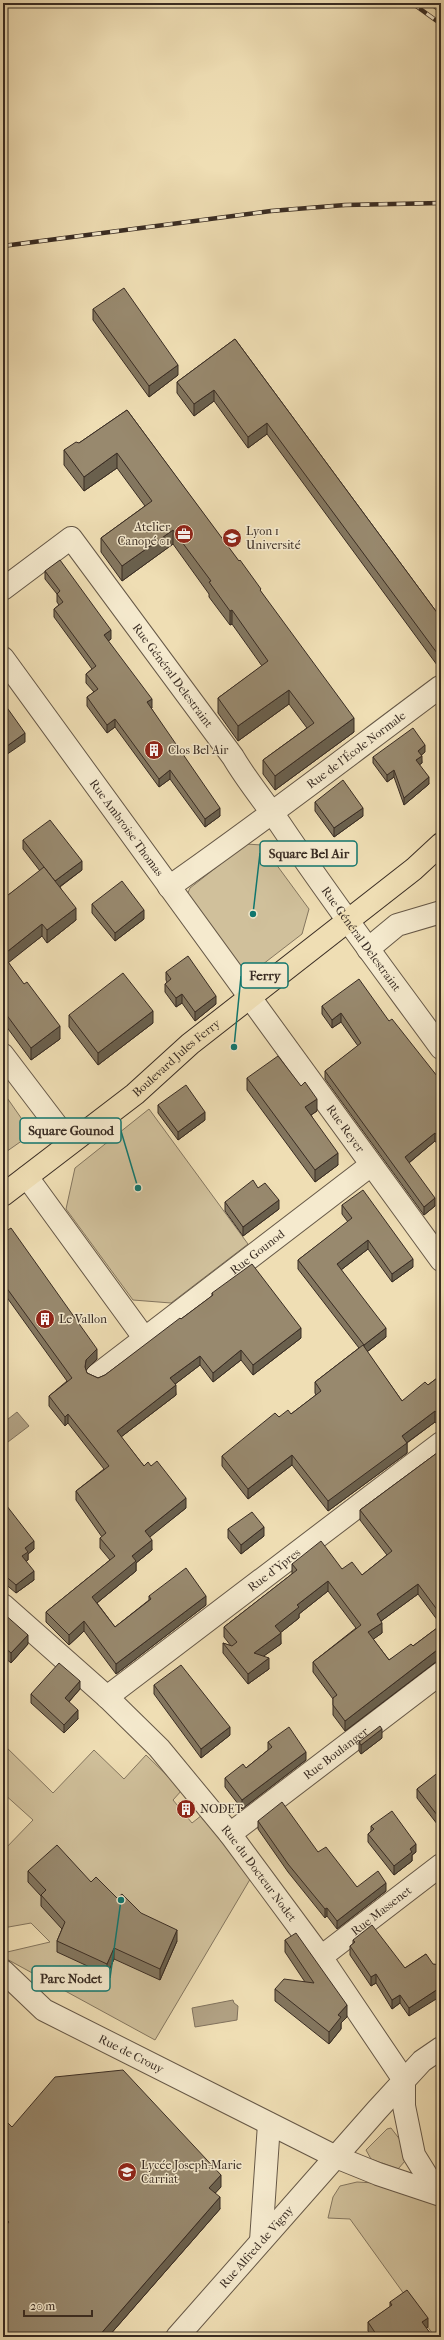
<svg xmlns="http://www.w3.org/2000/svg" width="444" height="2340" viewBox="0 0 444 2340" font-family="'IM FELL French Canon',serif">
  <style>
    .green { fill: #d0c09b; stroke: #84765f }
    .water { fill: #b1a183; stroke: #81725d }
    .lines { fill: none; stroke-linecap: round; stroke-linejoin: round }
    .minor-casing { stroke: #665847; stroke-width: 24 }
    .major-casing { stroke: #392c23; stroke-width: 24 }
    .minor { stroke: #f5eace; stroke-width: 22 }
    .major { stroke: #efdeb4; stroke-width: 22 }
    .rail-casing { stroke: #392c23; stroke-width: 4.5 }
    .rail { stroke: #f5eace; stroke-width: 3; stroke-dasharray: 9; stroke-linecap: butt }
    .wall { fill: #83765f; stroke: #392c23; fill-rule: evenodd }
    .shaded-wall { fill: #6a604d; stroke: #392c23 }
    .building { fill: #98896e; stroke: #392c23 }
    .labels { text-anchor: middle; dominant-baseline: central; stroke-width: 3; stroke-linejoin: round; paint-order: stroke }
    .poi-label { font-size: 12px; fill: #392c23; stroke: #f5eace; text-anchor: start }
    .street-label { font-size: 12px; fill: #392c23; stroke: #f5eace }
    .leader { fill: none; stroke: #0f766e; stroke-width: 1.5 }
    .callout-dot { fill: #0f766e; stroke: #f5eace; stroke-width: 1.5 }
    .callout { fill: #f5eace; stroke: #0f766e; stroke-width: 1.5 }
    .callout-label { font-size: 13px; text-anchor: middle; font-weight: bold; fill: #392c23 }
  </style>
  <rect width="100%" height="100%" fill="#efdeb4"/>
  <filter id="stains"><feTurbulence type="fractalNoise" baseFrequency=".005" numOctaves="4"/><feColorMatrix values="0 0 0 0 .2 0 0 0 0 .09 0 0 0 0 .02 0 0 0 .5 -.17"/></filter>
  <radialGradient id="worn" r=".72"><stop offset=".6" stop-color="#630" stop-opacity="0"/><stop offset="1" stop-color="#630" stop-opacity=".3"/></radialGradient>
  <g class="green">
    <polygon points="246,844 262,845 309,909 302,934 245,978 186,897 190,888"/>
    <polygon points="3,1092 26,1125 23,1140 3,1154"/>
    <polygon points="149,1109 248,1244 171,1303 133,1300 66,1209 75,1168"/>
    <polygon points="3,1744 53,1793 94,1750 124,1779 146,1755 182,1790 173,1800 192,1823 202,1815 252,1876 155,2040 3,1957 3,1953 50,1942 31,1923 3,1928 3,1851 33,1820 3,1793"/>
    <polygon points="391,2128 401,2141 405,2161 398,2169 371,2159 366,2150 387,2129"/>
    <polygon points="357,2182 375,2183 441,2205 441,2337 435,2337 350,2219 328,2218 333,2197 340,2186"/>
  </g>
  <g class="water">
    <polygon points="17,1412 29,1426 4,1445 3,1423"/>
    <polygon points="233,2000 234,2003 238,2006 237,2020 195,2027 192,2008"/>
  </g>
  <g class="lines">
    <g class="minor-casing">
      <g id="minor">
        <path id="s1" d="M3 589 71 538 233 757C247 781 264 801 280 824 331 900 387 974 441 1048"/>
        <path id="s2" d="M3 658 441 1260"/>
        <path id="s3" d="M169 887C261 823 350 754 440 687"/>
        <polyline points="368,949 397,925 441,912"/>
        <polyline points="3,1055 70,1143"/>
        <polyline points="27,1177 145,1339"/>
        <path id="s4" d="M97 1375 371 1165"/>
        <path id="s5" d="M3 1605 107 1697 159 1748 230 1834 321 1957 404 2080V2106L414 2155 427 2176 441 2189"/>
        <path id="s6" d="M107 1697 441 1443"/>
        <path id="s7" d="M230 1834 441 1673"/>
        <path id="s8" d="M321 1957 441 1865"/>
        <path id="s9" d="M3 1971 44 2010 336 2157 378 2174 441 2195"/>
        <polyline points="261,2241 269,2124"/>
        <path id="s10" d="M177 2337 377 2110 422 2061 441 2048"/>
      </g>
    </g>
    <g class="major-casing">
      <g id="major">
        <path id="s11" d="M3 1195 135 1094 190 1044 414 869 441 844"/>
      </g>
    </g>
    <use href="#minor" class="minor"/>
    <use href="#major" class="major"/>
    <g class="rail-casing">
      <g id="rail">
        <polyline points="412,3 441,24"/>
        <polyline points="430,3 441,11"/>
        <polyline points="3,246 271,211 345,205 441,203"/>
      </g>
    </g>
    <use href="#rail" class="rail"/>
  </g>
  <g class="wall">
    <rect x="3" y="305" width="4" height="29"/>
    <polygon points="93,309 178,375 149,397 93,320"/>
    <polygon points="235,339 441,618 441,668 440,669 267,434 248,448 214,401 194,416 177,393 177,382"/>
    <polygon points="127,410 261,592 354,732 275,790 263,774 263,760 307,728 289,704 238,741 218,713 218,698 262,666 232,624 230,625 209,597 209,594 173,544 122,581 101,552 101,538 145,506 117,468 84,491 64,465 64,450 79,443"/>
    <polygon points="45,571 111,639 108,641 152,708 151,708 220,816 205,827 170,779 159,787 115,727 107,733 87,706 87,697 94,692 86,683 86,674 92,669 54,617 54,609 59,605 57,602 57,594 45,579"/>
    <polygon points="425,752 421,755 422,763 419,765 429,784 404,805 394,777 387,782 373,763 373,757"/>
    <polygon points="315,802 363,816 334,837 315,811"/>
    <polygon points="23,840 82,870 60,887 76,920 47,943 42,936 8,962 60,1039 31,1060 3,1022 3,899 40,871 23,849"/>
    <polygon points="92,904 144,919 115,941 92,913"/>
    <polygon points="166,972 216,1004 195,1021 182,1003 176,1007 165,992 165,984 167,982 166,980"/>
    <polygon points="322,1006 389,1021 441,1081 441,1149 435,1141 409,1163 435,1206 424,1215 325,1079 325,1071 358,1046 341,1022 332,1028 322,1014"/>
    <polygon points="69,1015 153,1023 98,1065 69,1027"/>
    <polygon points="247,1078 317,1111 311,1115 338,1165 315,1182 247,1090"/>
    <polygon points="158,1105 205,1120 178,1140 158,1113"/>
    <polygon points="258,1188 279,1209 243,1236 225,1211 225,1202"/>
    <polygon points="342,1205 413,1267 392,1282 368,1249 341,1270 386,1337 367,1352 402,1401 428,1385 441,1375 441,1429 435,1422 407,1443 407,1453 328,1511 292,1465 248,1499 222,1466 222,1456 279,1417 291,1414 316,1395 315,1393 315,1382 359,1348 298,1269 298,1260 348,1222 342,1214"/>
    <polygon points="3,1233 97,1359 86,1370 87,1373 98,1378 105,1375 181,1319 212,1296 212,1293 301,1338 253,1375 241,1360 213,1382 200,1365 175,1384 176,1395 121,1437 144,1466 186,1508 149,1537 152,1550 136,1563 136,1571 97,1603 115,1627 149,1600 149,1596 206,1605 116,1674 84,1631 69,1645 46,1622 46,1612 110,1560 100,1548 100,1538 102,1537 76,1500 76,1491 104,1469 68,1423 65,1426 49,1406 49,1396 67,1381 3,1292"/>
    <path d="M441 1450V1658L345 1731 333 1715V1699L313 1672V1662L356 1628 328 1591 299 1614V1618L280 1633 281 1644 263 1656 269 1669 248 1684 223 1653V1643L231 1646 224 1637V1627L292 1574V1564L342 1569 362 1575 387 1555 360 1520V1510ZM418 1594 441 1625 413 1646 389 1660 373 1639 382 1633 381 1621Z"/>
    <polygon points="3,1502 34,1549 28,1554 28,1560 26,1561 34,1580 16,1593 3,1582"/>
    <polygon points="228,1529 264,1536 241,1554 228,1538"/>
    <polygon points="3,1613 28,1644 11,1663 4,1657"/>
    <polygon points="154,1685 230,1735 201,1758 154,1694"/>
    <polygon points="80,1689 69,1702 78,1719 64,1733 31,1703 31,1694"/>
    <polygon points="382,1738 361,1754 359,1751 359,1742"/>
    <polygon points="268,1742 306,1760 242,1809 225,1787 225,1778 246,1768 268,1750"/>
    <polygon points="441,1773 441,1829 417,1798 417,1789"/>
    <polygon points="258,1821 318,1852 357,1887 386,1891 337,1929 327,1916 325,1918 288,1872 258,1829"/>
    <polygon points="371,1826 416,1852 412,1855 412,1861 394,1875 368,1842 368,1834 371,1831"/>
    <polygon points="28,1871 91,1882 117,1898 177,1941 160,1980 114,1959 107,1975 57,1952 57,1941 62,1929 41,1906 41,1896 28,1882"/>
    <polygon points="285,1940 347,2017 341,2023 341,2029 329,2044 275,2001 275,1989 305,1982 285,1952"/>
    <polygon points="353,1940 405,1968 426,1954 409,2016 400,2003 392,2009 376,1983 371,1986 350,1955 350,1946 353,1944"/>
    <polygon points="3,2118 12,2127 221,2187 215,2193 220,2209 108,2337 3,2337"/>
    <polygon points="390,2302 428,2327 426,2328 433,2337 372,2337 368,2331 368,2322 390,2307"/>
  </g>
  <g class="shaded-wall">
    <polygon points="178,365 178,375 149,397 149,386"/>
    <polygon points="214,390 214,401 194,416 194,404"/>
    <polygon points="267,423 267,434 248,448 248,437"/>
    <polygon points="117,453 117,468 84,491 84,477"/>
    <polygon points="4,504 4,516 3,517 3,505"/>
    <polygon points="173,530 173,544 122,581 122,566"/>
    <polygon points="232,610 232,624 230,625 230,611"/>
    <polygon points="111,630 111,639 104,644 104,635"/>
    <polygon points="440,657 441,657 441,668 440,669"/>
    <polygon points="289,690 289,704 238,741 238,726"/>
    <polygon points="152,699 152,708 147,711 147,702"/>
    <polygon points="354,718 354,732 275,790 275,776"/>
    <polygon points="115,719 115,727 107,733 107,725"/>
    <polygon points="25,733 25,742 3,757 3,749"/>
    <polygon points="425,745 425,752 418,758 418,751"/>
    <polygon points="422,756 422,763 416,767 416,760"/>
    <polygon points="170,770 170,779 159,787 159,779"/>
    <polygon points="394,770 394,777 387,782 387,775"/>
    <polygon points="429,777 429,784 404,805 404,798"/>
    <polygon points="220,808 220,816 205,827 205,819"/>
    <polygon points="363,808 363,816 334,837 334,828"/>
    <polygon points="4,844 4,856 3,857 3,845"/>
    <polygon points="82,861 82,870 55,890 55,881"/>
    <polygon points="76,908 76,920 47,943 47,930"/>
    <polygon points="144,910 144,919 115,941 115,933"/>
    <polygon points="42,924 42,936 3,967 3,955"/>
    <polygon points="182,994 182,1003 176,1007 176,998"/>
    <polygon points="216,996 216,1004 195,1021 195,1012"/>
    <polygon points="153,1011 153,1023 98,1065 98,1053"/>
    <polygon points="341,1013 341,1022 332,1028 332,1020"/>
    <polygon points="60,1026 60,1039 31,1060 31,1048"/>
    <polygon points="317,1099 317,1111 305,1119 305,1107"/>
    <polygon points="205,1112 205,1120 178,1140 178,1132"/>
    <polygon points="435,1133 435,1141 405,1166 405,1157"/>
    <polygon points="338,1153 338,1165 315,1182 315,1170"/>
    <polygon points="435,1198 435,1206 424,1215 424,1207"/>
    <polygon points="279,1200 279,1209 243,1236 243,1227"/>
    <polygon points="368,1240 368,1249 337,1273 337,1264"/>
    <polygon points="413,1259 413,1267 392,1282 392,1274"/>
    <polygon points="301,1328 301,1338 253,1375 253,1365"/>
    <polygon points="386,1328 386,1337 364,1354 364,1345"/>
    <polygon points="97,1349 97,1359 86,1370 85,1367 86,1360"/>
    <polygon points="241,1350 241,1360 213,1382 213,1373"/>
    <polygon points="200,1356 200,1365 170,1388 170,1378"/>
    <polygon points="176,1385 176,1395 117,1440 117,1431"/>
    <polygon points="435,1411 435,1422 405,1444 407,1443 407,1453 328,1511 328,1501 402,1436"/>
    <polygon points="68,1414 68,1423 65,1426 65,1417"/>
    <polygon points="292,1455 292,1465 248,1499 248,1489"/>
    <polygon points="186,1498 186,1508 145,1541 145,1531"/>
    <polygon points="264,1527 264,1536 241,1554 241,1545"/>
    <polygon points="152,1540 152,1550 136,1563 136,1571 92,1607 92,1597 132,1556"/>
    <polygon points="34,1541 34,1549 28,1554 28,1560 22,1564 22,1556 25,1548"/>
    <polygon points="34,1571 34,1580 16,1593 16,1585"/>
    <polygon points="328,1581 328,1591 299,1614 299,1618 275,1637 275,1626 297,1605"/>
    <polygon points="418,1584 418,1594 377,1624 377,1614"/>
    <polygon points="206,1596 206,1605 116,1674 116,1664"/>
    <polygon points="84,1621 84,1631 69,1645 69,1635"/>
    <polygon points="382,1623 382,1633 368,1643 368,1632"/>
    <polygon points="281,1633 281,1644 254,1663 254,1653"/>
    <polygon points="28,1635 28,1644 11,1663 11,1653"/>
    <polygon points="4,1647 4,1657 3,1658 3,1648"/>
    <polygon points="441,1647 441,1658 345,1731 345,1721"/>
    <polygon points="269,1658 269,1669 248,1684 248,1674"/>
    <polygon points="80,1681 80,1689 65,1706 65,1698"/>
    <polygon points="78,1710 78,1719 64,1733 64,1725"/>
    <polygon points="230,1727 230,1735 201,1758 201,1749"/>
    <polygon points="382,1729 382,1738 361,1754 361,1745"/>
    <polygon points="306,1752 306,1760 242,1809 242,1800"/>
    <polygon points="416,1844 416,1852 412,1855 412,1861 394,1875 394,1866 410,1849"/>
    <polygon points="386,1883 386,1891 337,1929 337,1921"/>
    <polygon points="327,1908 327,1916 325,1918 325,1909"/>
    <polygon points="177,1930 177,1941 160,1980 160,1969"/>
    <polygon points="114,1948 114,1959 107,1975 107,1964"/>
    <polygon points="376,1974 376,1983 371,1986 371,1977"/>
    <polygon points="441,1987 441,1996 409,2016 409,2008"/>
    <polygon points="400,1995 400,2003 392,2009 392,2000"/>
    <polygon points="347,2005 347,2017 341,2023 341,2029 329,2044 329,2032 338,2015"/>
    <polygon points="221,2175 221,2187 209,2200 209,2188"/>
    <polygon points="220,2197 220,2209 108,2337 98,2337"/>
    <polygon points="428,2318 428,2327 422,2331 422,2322"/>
  </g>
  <g class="building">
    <polygon points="124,288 178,365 149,386 93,309"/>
    <rect x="3" y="305" width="4" height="21"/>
    <polygon points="235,339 441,618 441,657 440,657 267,423 248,437 214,390 194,404 177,382"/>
    <polygon points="127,410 239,561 240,560 261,589 260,590 354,718 275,776 263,760 314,723 289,690 238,726 218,698 268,661 232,610 230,611 209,582 211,581 173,530 122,566 101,538 152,501 117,453 84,477 64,450 76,442 79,443"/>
    <polygon points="60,560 111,630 104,635 152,699 147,702 220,808 205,819 170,770 159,779 115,719 107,725 87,697 98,689 86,674 96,666 54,609 63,602 57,594 60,591 45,571"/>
    <polygon points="3,702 25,733 3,749"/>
    <polygon points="413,728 425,745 418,751 422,756 416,760 429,777 404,798 394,770 387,775 373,757"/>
    <polygon points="343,780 363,808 334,828 315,802"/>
    <polygon points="50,820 82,861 55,881 23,840"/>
    <polygon points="44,867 76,908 47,930 42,924 3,955 3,899"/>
    <polygon points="122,881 144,910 115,933 92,904"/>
    <polygon points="3,955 24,984 27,982 60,1026 31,1048 3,1010"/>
    <polygon points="188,956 216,996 195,1012 182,994 176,998 165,984 171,979 166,972"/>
    <polygon points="123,973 153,1011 98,1053 69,1015"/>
    <polygon points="359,979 389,1021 392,1019 441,1081 441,1141 435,1133 405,1157 435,1198 424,1207 325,1071 361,1043 341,1013 332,1020 322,1006"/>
    <polygon points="278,1056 301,1086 305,1082 317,1099 305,1107 338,1153 315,1170 247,1078"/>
    <polygon points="186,1085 205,1112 178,1132 158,1105"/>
    <polygon points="253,1180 258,1188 265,1183 279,1200 243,1227 225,1202"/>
    <polygon points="363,1190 413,1259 392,1274 368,1240 337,1264 386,1328 364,1345 298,1260 352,1218 342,1205"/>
    <polygon points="11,1228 97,1349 86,1360 85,1367 87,1373 98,1378 105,1375 180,1318 181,1319 213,1295 212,1293 252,1264 301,1328 253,1365 241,1350 213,1373 200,1356 170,1378 176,1385 117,1431 144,1466 148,1462 151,1466 157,1461 186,1498 145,1531 152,1540 132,1556 136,1561 92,1597 115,1627 151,1599 149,1596 186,1568 206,1596 116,1664 84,1621 69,1635 46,1612 115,1556 100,1538 106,1533 76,1491 109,1466 68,1414 65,1417 49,1396 72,1378 3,1283 3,1233"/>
    <polygon points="363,1345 402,1401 425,1382 428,1385 441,1375 441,1418 435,1411 402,1436 407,1443 328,1501 292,1455 248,1489 222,1456 275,1413 279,1417 288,1410 291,1414 321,1391 315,1382"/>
    <polygon points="441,1450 441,1615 418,1584 377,1614 382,1623 368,1632 389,1660 411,1644 413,1646 441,1625 441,1647 345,1721 333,1705 333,1698 337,1695 313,1662 361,1625 328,1581 297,1605 299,1607 275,1626 281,1633 254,1653 269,1658 248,1674 223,1643 232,1646 237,1642 224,1627 297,1570 292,1564 321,1541 342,1569 352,1562 362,1575 392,1551 360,1510"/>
    <polygon points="3,1501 34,1541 25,1548 28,1552 22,1556 34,1571 16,1585 3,1574 3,1571 6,1569 3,1564"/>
    <polygon points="252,1512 264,1527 241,1545 228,1529"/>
    <polygon points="3,1613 28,1635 11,1653 4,1647 3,1648"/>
    <polygon points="59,1663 80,1681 65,1698 78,1710 64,1725 31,1694"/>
    <polygon points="181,1665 230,1727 201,1749 154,1685"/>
    <polygon points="380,1726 382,1729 361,1745 359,1742"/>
    <polygon points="289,1727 306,1752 242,1800 225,1778 243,1764 246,1768 272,1747 268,1742"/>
    <polygon points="440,1771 441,1773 441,1820 417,1789"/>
    <polygon points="282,1802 318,1852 326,1847 357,1887 378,1871 386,1883 337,1921 327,1908 325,1909 288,1864 258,1821"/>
    <polygon points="392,1811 416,1844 410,1849 412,1852 394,1866 368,1834 374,1829 371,1826"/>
    <polygon points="57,1845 91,1882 96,1877 117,1898 122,1894 141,1913 177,1930 160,1969 114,1948 107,1964 57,1941 65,1922 41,1895 46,1890 28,1871"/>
    <polygon points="372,1925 405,1968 426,1954 433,1964 441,1965 441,1987 409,2008 400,1995 392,2000 376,1974 371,1977 350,1946 355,1942 353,1940"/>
    <polygon points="296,1933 347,2005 338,2015 341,2017 329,2032 275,1989 284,1979 314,1983 285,1940"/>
    <polygon points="123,2070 221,2175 209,2188 220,2197 98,2337 3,2337 3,2229 9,2222 3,2216 3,2118 12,2127 55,2077"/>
    <polygon points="407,2290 428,2318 422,2322 433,2337 378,2337 368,2322 392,2305 390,2302"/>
  </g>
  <defs>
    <g id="office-disc" transform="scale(1)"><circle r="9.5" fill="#8f2418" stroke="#f5eace"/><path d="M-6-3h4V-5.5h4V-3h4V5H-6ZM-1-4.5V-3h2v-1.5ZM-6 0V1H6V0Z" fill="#fff"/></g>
    <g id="university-disc" transform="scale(1)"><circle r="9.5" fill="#8f2418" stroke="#f5eace"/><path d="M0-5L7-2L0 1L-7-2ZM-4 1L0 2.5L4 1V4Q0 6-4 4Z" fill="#fff"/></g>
    <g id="building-disc" transform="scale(1)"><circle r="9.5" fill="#8f2418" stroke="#f5eace"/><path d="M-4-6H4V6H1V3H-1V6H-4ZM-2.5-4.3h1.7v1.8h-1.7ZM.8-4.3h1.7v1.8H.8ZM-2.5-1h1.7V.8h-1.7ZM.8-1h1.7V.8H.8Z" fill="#fff"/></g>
    <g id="school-disc" transform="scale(1)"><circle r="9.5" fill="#8f2418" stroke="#f5eace"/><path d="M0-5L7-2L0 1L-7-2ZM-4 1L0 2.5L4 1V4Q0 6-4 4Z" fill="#fff"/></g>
  </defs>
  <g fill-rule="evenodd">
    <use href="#office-disc" x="184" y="534"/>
    <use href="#university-disc" x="232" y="538"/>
    <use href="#building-disc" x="154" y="750"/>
    <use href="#building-disc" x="45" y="1319"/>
    <use href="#building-disc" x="186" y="1809"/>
    <use href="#school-disc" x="127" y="2172"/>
  </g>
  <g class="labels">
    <g class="poi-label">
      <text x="170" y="527" text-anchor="end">Atelier<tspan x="170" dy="14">Canopé 01</tspan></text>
      <text x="246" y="531">Lyon 1<tspan x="246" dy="14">Université</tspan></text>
      <text x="168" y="750">Clos Bel Air</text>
      <text x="59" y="1319">Le Vallon</text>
      <text x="200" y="1809">NODET</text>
      <text x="141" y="2165">Lycée Joseph-Marie<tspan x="141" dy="14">Carriat</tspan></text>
    </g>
    <g class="street-label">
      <text stroke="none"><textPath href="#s1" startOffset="256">Rue Général Delestraint</textPath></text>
      <text stroke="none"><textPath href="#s3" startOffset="232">Rue de l'École Normale</textPath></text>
      <text stroke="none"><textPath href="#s2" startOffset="210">Rue Ambroise Thomas</textPath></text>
      <text stroke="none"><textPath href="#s1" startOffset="580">Rue Général Delestraint</textPath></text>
      <text stroke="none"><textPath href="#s11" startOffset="221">Boulevard Jules Ferry</textPath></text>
      <text stroke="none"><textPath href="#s2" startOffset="582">Rue Reyer</textPath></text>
      <text stroke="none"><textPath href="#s4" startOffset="202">Rue Gounod</textPath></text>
      <text stroke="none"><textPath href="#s6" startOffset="210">Rue d'Ypres</textPath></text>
      <text stroke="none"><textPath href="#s7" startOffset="133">Rue Boulanger</textPath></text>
      <text stroke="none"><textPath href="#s5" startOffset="372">Rue du Docteur Nodet</textPath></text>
      <text stroke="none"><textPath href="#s8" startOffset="76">Rue Massenet</textPath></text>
      <text stroke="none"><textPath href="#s9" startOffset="154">Rue de Crouy</textPath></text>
      <text stroke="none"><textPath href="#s10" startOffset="120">Rue Alfred de Vigny</textPath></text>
    </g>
  </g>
  <path class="leader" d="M253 914L260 853M234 1047L241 976M138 1188L121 1131M121 1900L110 1978"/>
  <g class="callout-dot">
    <circle cx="253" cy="914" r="4"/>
    <circle cx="234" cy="1047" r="4"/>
    <circle cx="138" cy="1188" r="4"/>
    <circle cx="121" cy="1900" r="4"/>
  </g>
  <g class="callout">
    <rect x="260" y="841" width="97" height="25" rx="4"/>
    <rect x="241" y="963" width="47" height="25" rx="4"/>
    <rect x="20" y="1118" width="101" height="25" rx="4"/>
    <rect x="32" y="1966" width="78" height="25" rx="4"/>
  </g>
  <g class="callout-label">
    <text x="309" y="858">Square Bel Air</text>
    <text x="265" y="980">Ferry</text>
    <text x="71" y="1135">Square Gounod</text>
    <text x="71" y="1983">Parc Nodet</text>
  </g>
  <rect width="444" height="2340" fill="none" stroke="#efdeb4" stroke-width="16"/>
  <rect x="4" y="4" width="436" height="2332" fill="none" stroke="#392c23" stroke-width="2"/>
  <rect x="8" y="8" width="428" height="2324" fill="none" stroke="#392c23"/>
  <path d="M24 2310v6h68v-6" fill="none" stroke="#392c23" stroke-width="2"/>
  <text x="30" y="2310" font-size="12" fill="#392c23" stroke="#f5eace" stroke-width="3" paint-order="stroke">20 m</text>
  <rect width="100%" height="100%" filter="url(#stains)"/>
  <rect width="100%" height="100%" fill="url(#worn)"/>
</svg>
